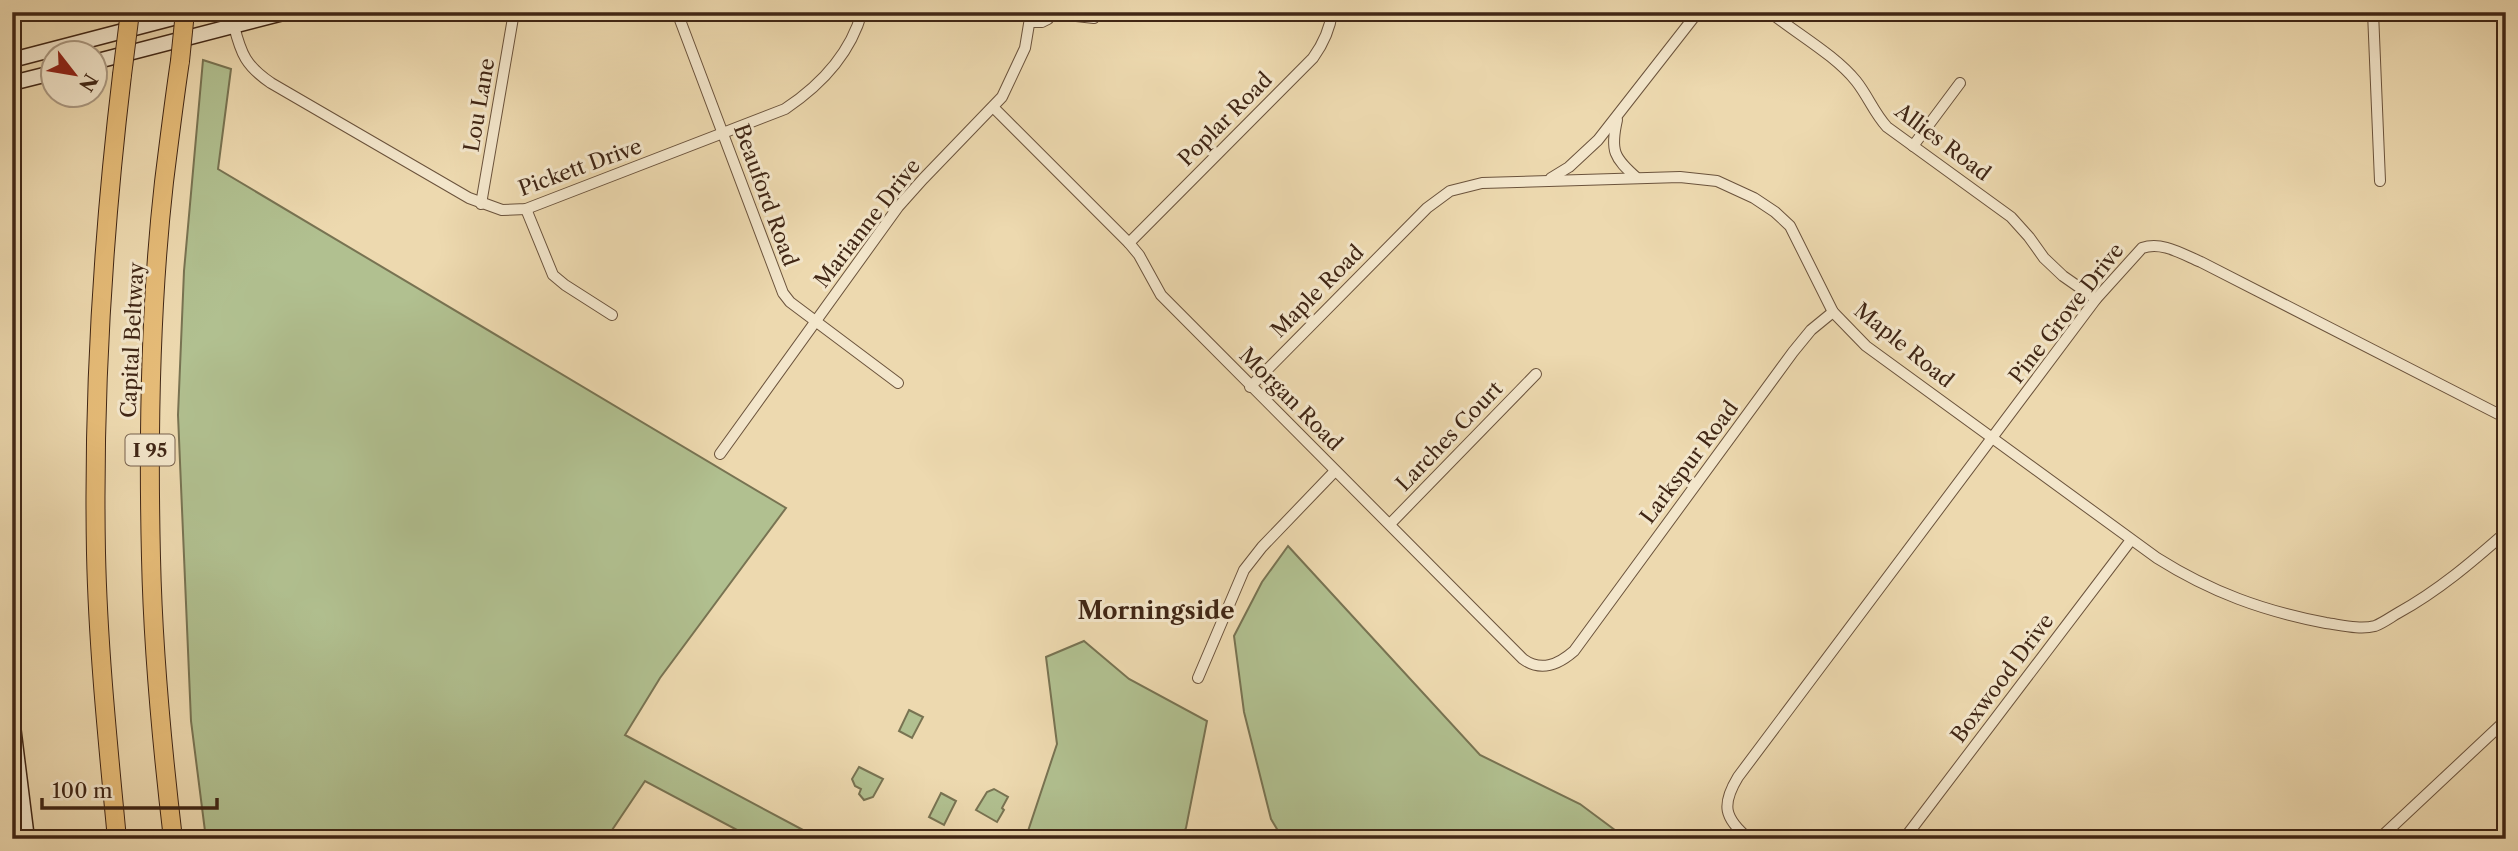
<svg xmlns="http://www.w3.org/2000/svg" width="2518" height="851" viewBox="0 0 2518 851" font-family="'Libre Caslon Text',serif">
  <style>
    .green { fill: #b1c090; stroke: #787352; stroke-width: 2 }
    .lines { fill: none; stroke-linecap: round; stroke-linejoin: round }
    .street-casing { stroke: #6b533c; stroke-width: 12 }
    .secondary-casing { stroke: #402615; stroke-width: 17 }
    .highway-casing { stroke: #402615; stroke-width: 20 }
    .street { stroke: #f3e6cb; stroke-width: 10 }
    .secondary { stroke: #f3e6cb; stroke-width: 14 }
    .highway { stroke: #e6bc78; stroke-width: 18 }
    .highway-bridge-casing { stroke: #402615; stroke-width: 20; stroke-linecap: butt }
    .highway-bridge { stroke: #e6bc78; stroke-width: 18 }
    .labels { text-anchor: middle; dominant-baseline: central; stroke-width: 6; stroke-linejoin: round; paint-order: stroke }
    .shield { fill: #f3e6cb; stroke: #76604c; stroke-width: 2 }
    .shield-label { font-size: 19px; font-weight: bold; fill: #402615 }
    .street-label { font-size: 21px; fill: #402615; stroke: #f3e6cb }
    .quarter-label { font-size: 24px; font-weight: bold; fill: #402615; stroke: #f3e6cb }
  </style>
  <rect width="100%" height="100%" fill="#edd9af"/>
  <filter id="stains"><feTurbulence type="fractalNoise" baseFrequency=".00286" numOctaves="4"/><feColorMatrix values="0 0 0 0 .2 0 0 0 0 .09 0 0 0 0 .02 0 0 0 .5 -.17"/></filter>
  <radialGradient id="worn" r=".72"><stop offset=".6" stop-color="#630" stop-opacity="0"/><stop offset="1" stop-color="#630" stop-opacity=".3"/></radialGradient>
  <g class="green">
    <polygon points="203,60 231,69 218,169 786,508 660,678 625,735 820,839 754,839 645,781 606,839 206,839 191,721 178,415 184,271"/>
    <polygon points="1288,546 1480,755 1580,804 1627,839 1283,839 1271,819 1244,712 1234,636 1262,582"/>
    <polygon points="1084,641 1129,679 1207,721 1186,828 1180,839 1023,839 1028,831 1057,744 1046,657"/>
    <polygon points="909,710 923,717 912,738 899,731"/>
    <polygon points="859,767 883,779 873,797 864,800 859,794 861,789 855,786 852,779"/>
    <polygon points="994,789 1008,797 1002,808 1004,810 997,822 976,810 987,792"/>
    <polygon points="941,793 956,801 944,825 929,817"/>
  </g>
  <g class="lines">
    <g class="street-casing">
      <g id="street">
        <polyline points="677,12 783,293 790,302 898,383"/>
        <path d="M1770 12C1797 34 1835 55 1856 81 1868 96 1874 113 1887 127L2011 217 2029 237 2044 258 2063 276 2096 299"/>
        <polyline points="2373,12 2380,181"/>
        <polyline points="1050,13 1094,18"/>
        <polyline points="1030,22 1042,22 1048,19 1050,12"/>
        <path d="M234 26C241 54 246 66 271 83L469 198 502 210 526 209 785 109C821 85 850 55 862 12"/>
        <path d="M994 108 1129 243 1139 255 1161 295 1523 659C1541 672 1558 665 1574 651L1793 352 1811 330 1833 312"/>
        <path d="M1617 120C1610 151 1614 158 1637 178"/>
        <polyline points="1913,146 1960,83"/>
        <polyline points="1551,178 1569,167 1598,140 1698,12"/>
        <polyline points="481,204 514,12"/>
        <polyline points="526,209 553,275 565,285 612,315"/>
        <path d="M1129 243 1313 58C1323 44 1330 30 1332 12"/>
        <path d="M1250 387 1427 208 1450 191 1482 183 1680 177 1717 181 1754 198 1775 212 1790 226 1833 312 1866 346 2157 558C2211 592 2263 611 2326 623 2341 625 2360 630 2375 626 2383 623 2391 617 2398 613 2438 591 2472 562 2506 532"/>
        <polyline points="720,454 898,207 923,179 1002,97 1025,48 1031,12"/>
        <polyline points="1390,524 1536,374"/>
        <polyline points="1198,678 1244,570 1262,547 1335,471"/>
        <path d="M1749 839C1724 818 1721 805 1738 777L2096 299 2142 248C2162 241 2182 254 2201 262L2506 418"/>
        <polyline points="1904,839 2131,540"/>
        <polyline points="2379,839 2506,720"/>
      </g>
    </g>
    <g class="secondary-casing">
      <g id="secondary">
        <polyline points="12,60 196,12"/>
        <polyline points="94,62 287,12"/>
        <polyline points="12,83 52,73"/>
        <polyline points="12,718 27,839"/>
      </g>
    </g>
    <g class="highway-casing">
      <g id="highway">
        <path d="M117 839C108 744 98 648 96 553 93 393 103 234 122 75"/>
        <path d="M173 839C162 746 153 652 151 558 148 433 150 306 164 182 169 142 174 101 180 61"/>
      </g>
    </g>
    <use href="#street" class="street"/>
    <use href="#secondary" class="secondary"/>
    <use href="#highway" class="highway"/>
    <g class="highway-bridge-casing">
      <g id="highway-bridge">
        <polyline points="180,61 185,12"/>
        <polyline points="122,75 130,12"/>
      </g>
    </g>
    <use href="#highway-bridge" class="highway-bridge"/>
  </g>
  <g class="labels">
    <rect class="shield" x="125.5" y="434.5" width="49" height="31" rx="5"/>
    <g class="shield-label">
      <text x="150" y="450">I 95</text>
    </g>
    <g class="street-label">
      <text transform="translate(479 105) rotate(-80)">Lou Lane</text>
      <text transform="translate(1225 119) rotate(-45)">Poplar Road</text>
      <text transform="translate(1943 142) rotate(37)">Allies Road</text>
      <text transform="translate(580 167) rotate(-20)">Pickett Drive</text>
      <text transform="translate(766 195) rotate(70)">Beauford Road</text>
      <text transform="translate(867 223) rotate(-52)">Marianne Drive</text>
      <text transform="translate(1317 291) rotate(-45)">Maple Road</text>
      <text transform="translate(2066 313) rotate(-52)">Pine Grove Drive</text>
      <text transform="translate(132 340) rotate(-87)">Capital Beltway</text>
      <text transform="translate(1904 345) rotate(39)">Maple Road</text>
      <text transform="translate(1291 399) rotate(45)">Morgan Road</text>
      <text transform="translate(1449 436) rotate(-46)">Larches Court</text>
      <text transform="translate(1689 462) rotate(-53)">Larkspur Road</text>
      <text transform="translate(2002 678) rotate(-53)">Boxwood Drive</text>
    </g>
    <g class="quarter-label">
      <text x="1156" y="610">Morningside</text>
    </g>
  </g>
  <rect width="2518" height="851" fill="none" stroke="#edd9af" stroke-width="42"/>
  <rect x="14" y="14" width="2490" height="823" fill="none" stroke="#402615" stroke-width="3.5"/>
  <rect x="21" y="21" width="2476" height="809" fill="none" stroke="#402615" stroke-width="2"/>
  <g transform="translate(74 74) rotate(121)"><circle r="33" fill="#f3e6cb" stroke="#ab9982" stroke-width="2"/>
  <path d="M0-5L12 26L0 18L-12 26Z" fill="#8f2418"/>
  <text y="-10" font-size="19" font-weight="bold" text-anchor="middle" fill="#402615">N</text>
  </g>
  <path d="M42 798v10h175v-10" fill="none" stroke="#402615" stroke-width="3.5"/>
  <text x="52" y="798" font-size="21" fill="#402615" stroke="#f3e6cb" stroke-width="5" paint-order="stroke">100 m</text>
  <rect width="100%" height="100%" filter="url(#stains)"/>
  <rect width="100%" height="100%" fill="url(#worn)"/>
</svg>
